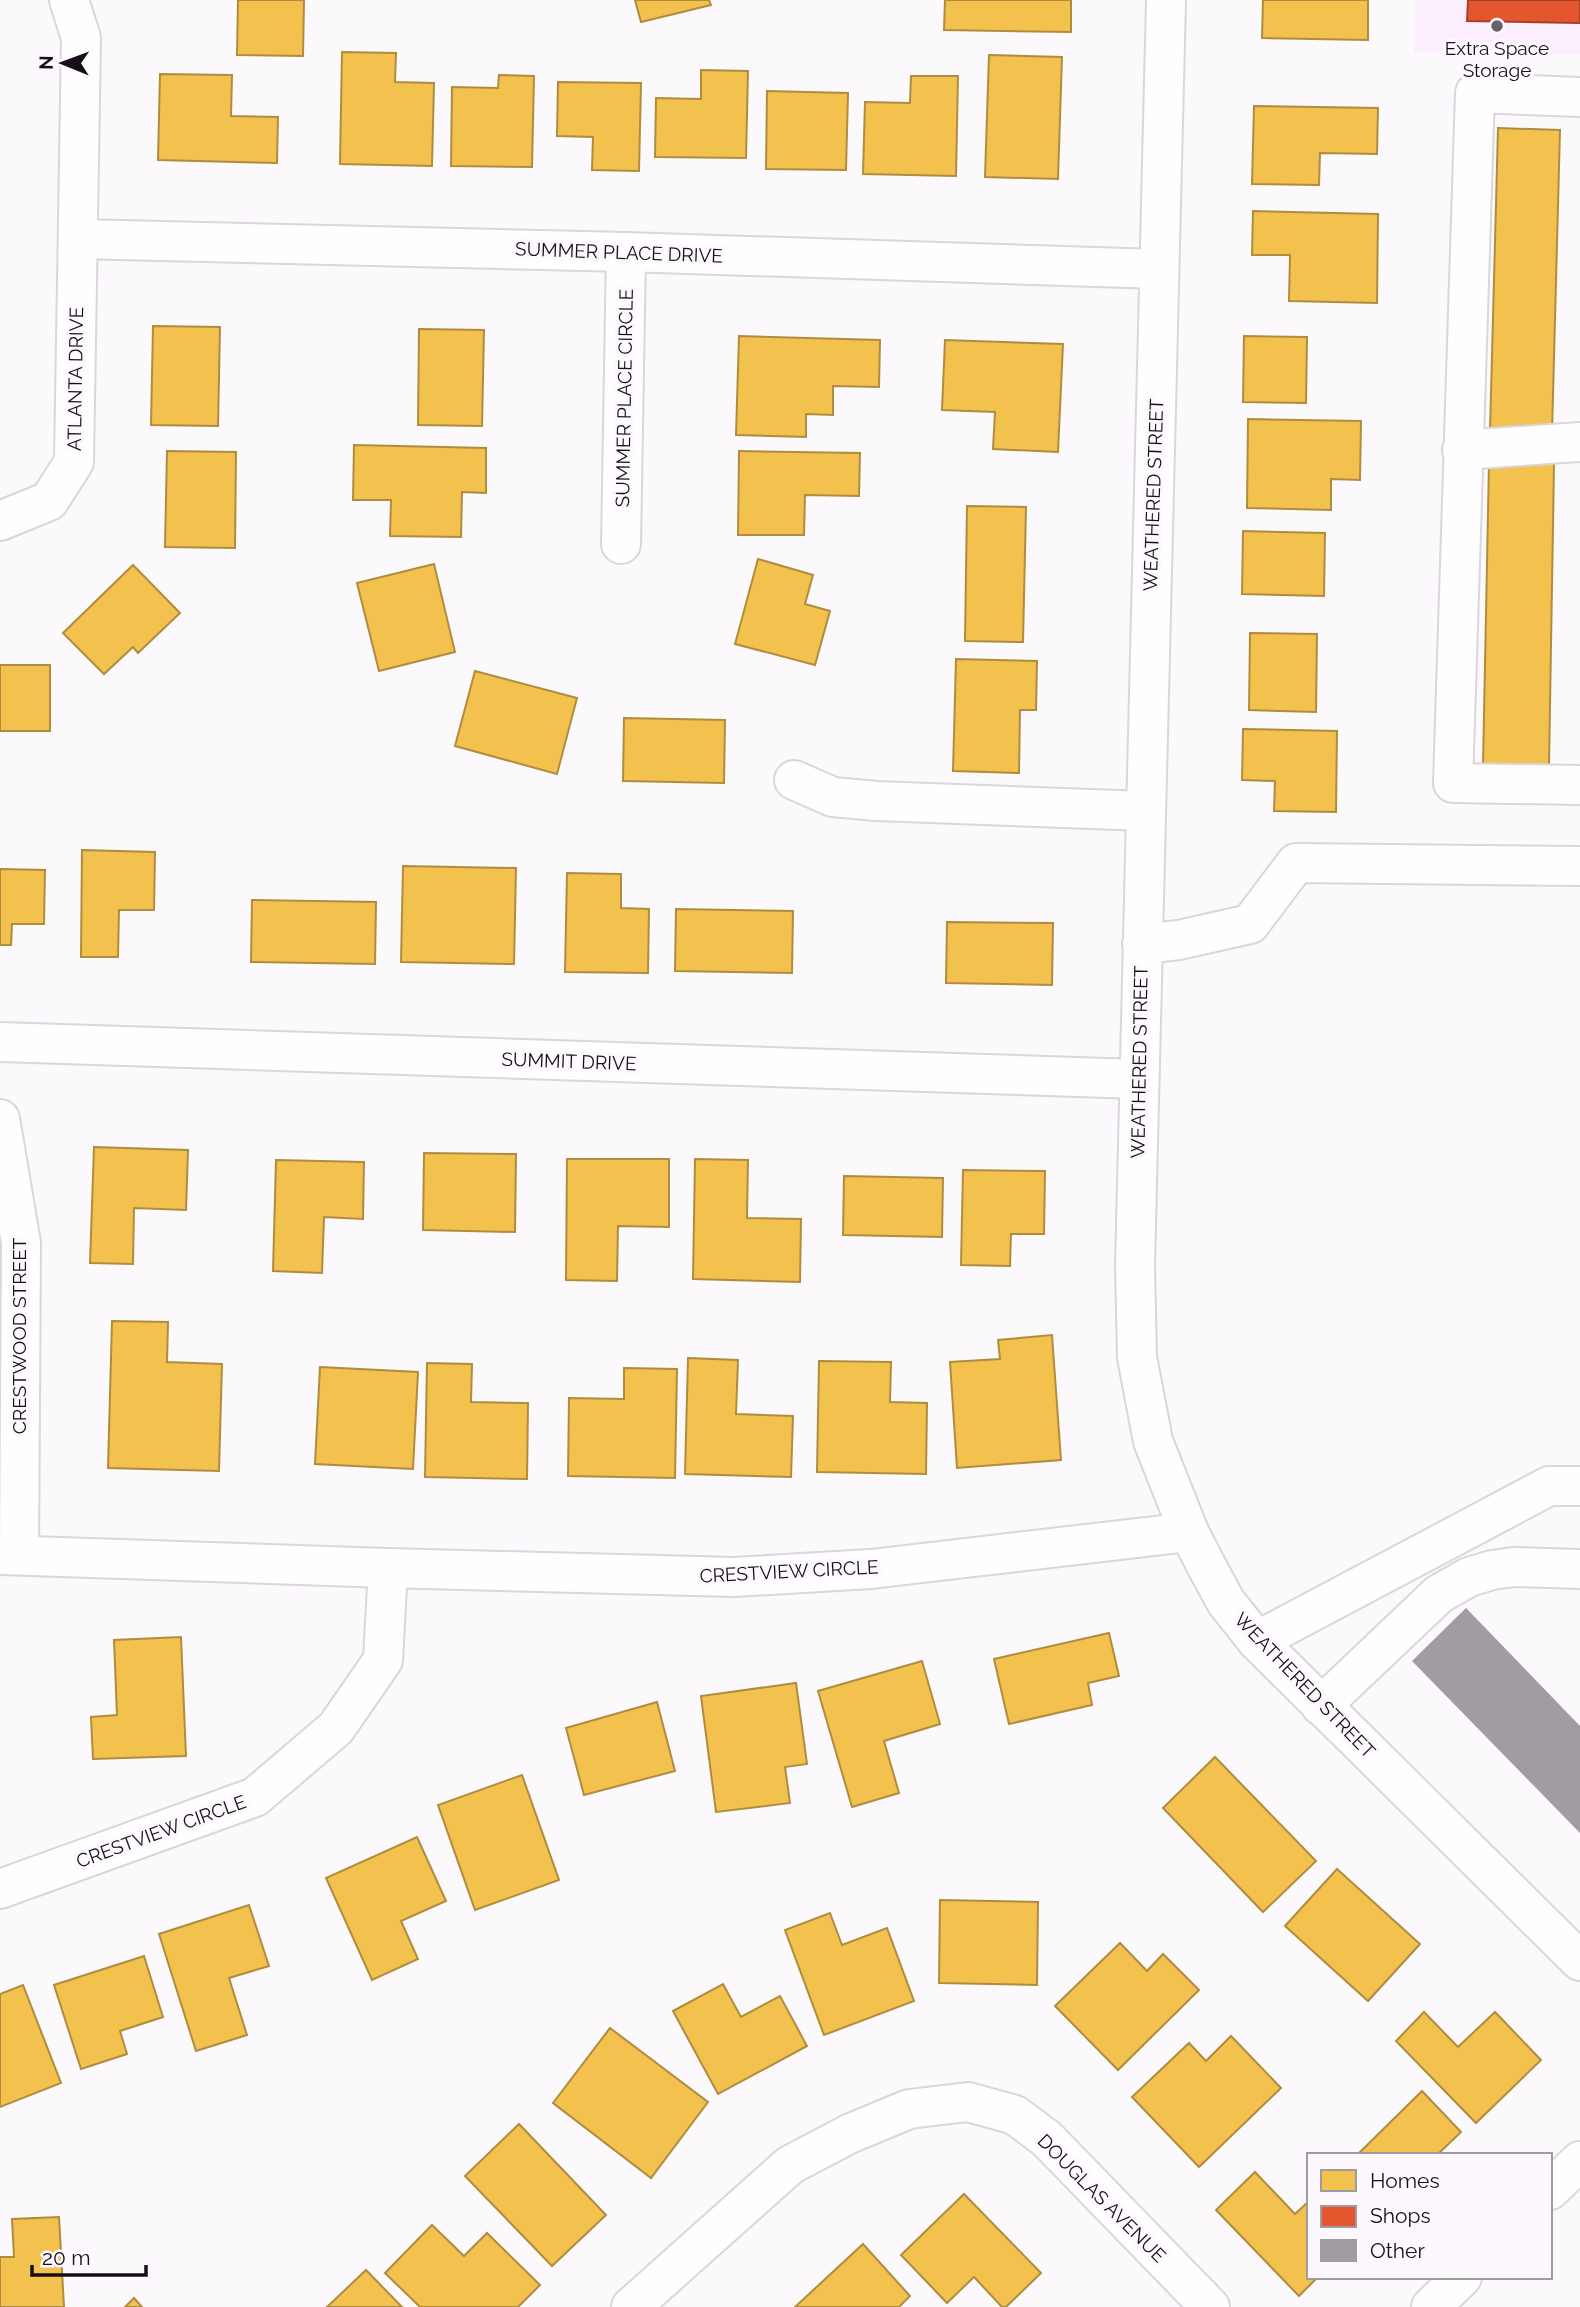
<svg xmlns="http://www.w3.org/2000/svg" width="1580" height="2307" viewBox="0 0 1580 2307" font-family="Raleway,sans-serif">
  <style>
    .built { fill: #fceffd }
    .homes { fill: #f2c14e; stroke: #b08c3e; stroke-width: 2 }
    .shops { fill: #e4572e; stroke: #a64127; stroke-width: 2 }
    .building { fill: #a09ca1 }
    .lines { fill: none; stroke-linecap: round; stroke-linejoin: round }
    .minor-casing { stroke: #dad6db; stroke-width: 42 }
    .minor { stroke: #fefeff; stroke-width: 38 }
    .poi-dot { fill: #666167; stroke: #fcf8fd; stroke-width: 2.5 }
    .labels { text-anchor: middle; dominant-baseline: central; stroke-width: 7; stroke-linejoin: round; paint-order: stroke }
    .poi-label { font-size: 19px; fill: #160f17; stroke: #fcf8fd }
    .street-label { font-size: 19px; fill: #160f17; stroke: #fcf8fd }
  </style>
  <rect width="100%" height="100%" fill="#fbf9fc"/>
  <polygon class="built" points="1415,0 1580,0 1580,55 1414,52"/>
  <g class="homes">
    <polygon points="238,0 304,0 303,56 237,55"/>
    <polygon points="635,0 709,0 711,5 641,22"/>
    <polygon points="945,0 1071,0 1071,32 944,30"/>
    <polygon points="1263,0 1368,0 1368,40 1262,38"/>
    <polygon points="342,52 396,53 395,82 434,83 432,166 340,164"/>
    <polygon points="989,55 1062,57 1058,179 985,177"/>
    <polygon points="701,70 748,71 746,158 655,157 656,98 701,99"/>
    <polygon points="160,74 232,75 231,116 278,117 277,163 158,160"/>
    <polygon points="499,75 534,76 532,167 451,166 452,87 498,88"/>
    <polygon points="911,76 958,76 956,176 863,174 865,102 910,103"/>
    <polygon points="558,82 641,83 639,171 592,170 593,137 557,136"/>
    <polygon points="767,91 848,93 846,170 766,169"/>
    <polygon points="1254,106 1378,108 1377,154 1320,153 1319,185 1252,184"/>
    <polygon points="1498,128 1560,130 1552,433 1490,431"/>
    <polygon points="1253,211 1378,214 1377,303 1289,301 1290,255 1252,255"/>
    <polygon points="153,326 220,327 218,426 151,425"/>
    <polygon points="419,329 484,330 482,426 418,425"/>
    <polygon points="739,336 880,340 879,387 833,386 833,415 806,414 806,437 736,435"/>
    <polygon points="1244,336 1307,337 1306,403 1243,402"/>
    <polygon points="945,340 1063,344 1058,452 993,449 995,412 942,410"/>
    <polygon points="1248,419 1361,421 1360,480 1331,479 1331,510 1247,508"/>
    <polygon points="354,445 486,448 486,493 462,492 461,537 390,536 391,500 353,500"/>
    <polygon points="167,451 236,452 235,548 165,547"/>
    <polygon points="739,451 860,453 859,496 805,495 804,535 738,535"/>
    <polygon points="1489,462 1554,464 1549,767 1483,766"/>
    <polygon points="967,506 1026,507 1023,642 965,641"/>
    <polygon points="1243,531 1325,533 1324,596 1242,594"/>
    <polygon points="758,559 813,575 805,604 830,611 815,665 735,644"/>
    <polygon points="434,564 455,652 379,671 357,583"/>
    <polygon points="133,565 180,613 138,653 133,647 104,674 63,633"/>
    <polygon points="1250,633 1317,634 1316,712 1249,710"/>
    <polygon points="956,659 1037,661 1036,710 1020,710 1019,773 953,771"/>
    <rect x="0" y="665" width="50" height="66"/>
    <polygon points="475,671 577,698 557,774 455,746"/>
    <polygon points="624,718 725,720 724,783 623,781"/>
    <polygon points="1243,729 1337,731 1336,812 1274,811 1275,781 1242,780"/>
    <polygon points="82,850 155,852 154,910 119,910 118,957 81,957"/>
    <polygon points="403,866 516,868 514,964 401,962"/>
    <polygon points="0,869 45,870 44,924 12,924 11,945 0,945"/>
    <polygon points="567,873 621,874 621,908 649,909 648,973 565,972"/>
    <polygon points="252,900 376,902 375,964 251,962"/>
    <polygon points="676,909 793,911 792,973 675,971"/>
    <polygon points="947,922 1053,923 1052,985 946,983"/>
    <polygon points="94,1147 188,1150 186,1210 134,1208 133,1264 90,1263"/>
    <polygon points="424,1153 516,1154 515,1232 423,1230"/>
    <polygon points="567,1159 669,1159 669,1227 618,1226 617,1281 566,1280"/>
    <polygon points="695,1159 748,1160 747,1218 801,1219 800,1282 693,1279"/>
    <polygon points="276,1160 364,1162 363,1219 324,1217 322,1273 273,1271"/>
    <polygon points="963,1170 1045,1171 1044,1234 1011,1234 1010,1266 961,1265"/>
    <polygon points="844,1176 943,1178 942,1237 843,1235"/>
    <polygon points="112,1321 168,1322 167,1362 222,1364 219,1471 108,1468"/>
    <polygon points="1052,1335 1061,1460 957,1468 950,1362 1000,1359 998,1340"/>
    <polygon points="688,1358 738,1360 736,1414 793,1416 791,1477 685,1474"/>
    <polygon points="819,1361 891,1362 890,1402 927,1403 926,1474 817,1472"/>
    <polygon points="427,1363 472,1364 471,1402 528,1403 527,1479 425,1477"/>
    <polygon points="320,1367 418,1372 413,1469 315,1464"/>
    <polygon points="624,1368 677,1369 675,1478 568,1476 569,1398 624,1399"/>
    <polygon points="1109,1633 1119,1676 1088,1683 1092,1705 1009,1724 994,1659"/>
    <polygon points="181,1637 186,1756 93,1759 91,1717 117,1715 114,1640"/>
    <polygon points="922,1661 940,1724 884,1741 899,1793 852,1807 818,1691"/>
    <polygon points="796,1683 807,1764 785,1767 790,1803 716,1812 701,1696"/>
    <polygon points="657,1702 675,1771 584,1795 566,1728"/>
    <polygon points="1215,1757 1316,1861 1263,1912 1163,1808"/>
    <polygon points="522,1775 559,1880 475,1910 438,1805"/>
    <polygon points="417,1837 446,1901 401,1921 418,1959 372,1980 326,1878"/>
    <polygon points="1337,1869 1420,1944 1368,2001 1285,1926"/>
    <polygon points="940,1900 1038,1902 1037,1985 939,1983"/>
    <polygon points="249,1905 269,1966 229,1978 247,2035 196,2051 159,1934"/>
    <polygon points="830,1913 842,1945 887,1928 914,2001 824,2035 785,1930"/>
    <polygon points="1120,1943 1147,1971 1163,1954 1199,1990 1118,2070 1055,2006"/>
    <polygon points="144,1956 163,2017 120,2031 127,2054 81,2069 54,1985"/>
    <polygon points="723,1984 741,2017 780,1996 807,2046 718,2094 673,2011"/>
    <polygon points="23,1985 61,2083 0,2107 0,1994"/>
    <polygon points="1424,2012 1458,2047 1495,2012 1541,2060 1476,2123 1396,2041"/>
    <polygon points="610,2028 708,2102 651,2178 553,2103"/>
    <polygon points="1231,2036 1281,2088 1199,2167 1132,2097 1189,2043 1206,2061"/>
    <polygon points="1422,2091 1461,2132 1437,2155 1357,2155"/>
    <polygon points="519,2124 606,2215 552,2266 465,2176"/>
    <polygon points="1255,2172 1295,2214 1309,2201 1309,2277 1318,2277 1299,2296 1216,2210"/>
    <polygon points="964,2194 1041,2273 1006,2307 1002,2307 974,2277 947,2303 901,2255"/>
    <polygon points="59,2217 64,2307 0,2307 0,2257 14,2257 12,2219"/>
    <polygon points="432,2225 464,2256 487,2233 540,2285 518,2307 420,2307 385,2273"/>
    <polygon points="863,2244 910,2296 899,2307 795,2307"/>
    <polygon points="366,2270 402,2307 327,2307"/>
    <polygon points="134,2298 142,2307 125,2307"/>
  </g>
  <polygon class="shops" points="1468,0 1580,0 1580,23 1467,21"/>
  <polygon class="building" points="1466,1608 1580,1726 1580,1833 1412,1661"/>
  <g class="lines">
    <g class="minor-casing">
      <g id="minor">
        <polyline points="1166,0 1135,1266 1137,1357 1153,1441 1189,1532 1207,1567 1226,1602 1257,1641 1580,1961"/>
        <polyline points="1580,97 1475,93 1453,783 1580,785"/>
        <polyline points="78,239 626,252 1159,269"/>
        <polyline points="1462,450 1580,442"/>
        <polyline points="0,521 49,501 74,462 81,38 69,0"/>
        <polyline points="621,544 626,252"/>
        <polyline points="794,780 833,797 876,801 1145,811"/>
        <polyline points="1142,944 1179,940 1250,924 1296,863 1580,866"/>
        <polyline points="0,1042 1138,1079"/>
        <polyline points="0,1119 21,1243 19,1555"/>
        <polyline points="0,1555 388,1568 734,1577 871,1569 1189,1532"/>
        <polyline points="1257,1641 1549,1486 1580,1486"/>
        <polyline points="1321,1706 1439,1594 1469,1577 1492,1570 1514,1567 1580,1569"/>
        <polyline points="0,1889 255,1797 336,1728 383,1660 388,1568"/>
        <polyline points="1550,2190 1580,2161"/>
        <polyline points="631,2307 790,2165 849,2134 909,2109 968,2102 1015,2115 1047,2139 1210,2307"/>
        <polyline points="1431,2307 1462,2277"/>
      </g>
    </g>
    <use href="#minor" class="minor"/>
  </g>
  <circle class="poi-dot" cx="1497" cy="26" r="7"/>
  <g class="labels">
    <g class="poi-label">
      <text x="1497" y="48">Extra Space<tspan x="1497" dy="22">Storage</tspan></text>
    </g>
    <g class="street-label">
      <text transform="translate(619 252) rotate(2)">SUMMER PLACE DRIVE</text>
      <text transform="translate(75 379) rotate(-89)">ATLANTA DRIVE</text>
      <text transform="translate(624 398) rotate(-89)">SUMMER PLACE CIRCLE</text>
      <text transform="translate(1153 495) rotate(-88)">WEATHERED STREET</text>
      <text transform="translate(569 1061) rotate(2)">SUMMIT DRIVE</text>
      <text transform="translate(1139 1062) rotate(-89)">WEATHERED STREET</text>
      <text transform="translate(19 1336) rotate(-90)">CRESTWOOD STREET</text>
      <text transform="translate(789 1571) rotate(-3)">CRESTVIEW CIRCLE</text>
      <text transform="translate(1305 1685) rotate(46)">WEATHERED STREET</text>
      <text transform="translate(161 1831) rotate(-20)">CRESTVIEW CIRCLE</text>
      <text transform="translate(1102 2198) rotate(45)">DOUGLAS AVENUE</text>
    </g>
  </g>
  <rect x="1307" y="2153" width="245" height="126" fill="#fcf8fd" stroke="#a09ba1" stroke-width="2"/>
  <rect x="1321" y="2170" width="35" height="21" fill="#f2c14e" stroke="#a09ba1" stroke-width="2"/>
  <text x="1370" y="2188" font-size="21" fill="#160f17">Homes</text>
  <rect x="1321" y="2206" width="35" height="21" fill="#e4572e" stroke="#a09ba1" stroke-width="2"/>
  <text x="1370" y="2223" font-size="21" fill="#160f17">Shops</text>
  <rect x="1321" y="2240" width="35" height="21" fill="#a09ca1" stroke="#a09ba1" stroke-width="2"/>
  <text x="1370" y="2258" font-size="21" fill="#160f17">Other</text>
  <g transform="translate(63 63) rotate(271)" stroke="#fcf8fd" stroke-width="5" paint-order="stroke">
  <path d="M0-5L12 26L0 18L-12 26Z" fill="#160f17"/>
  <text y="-10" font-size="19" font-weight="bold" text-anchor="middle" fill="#160f17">N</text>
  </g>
  <path d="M32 2265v10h114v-10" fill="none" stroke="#160f17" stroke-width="3.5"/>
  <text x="42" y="2265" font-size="21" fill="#160f17" stroke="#fcf8fd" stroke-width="5" paint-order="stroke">20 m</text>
</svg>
